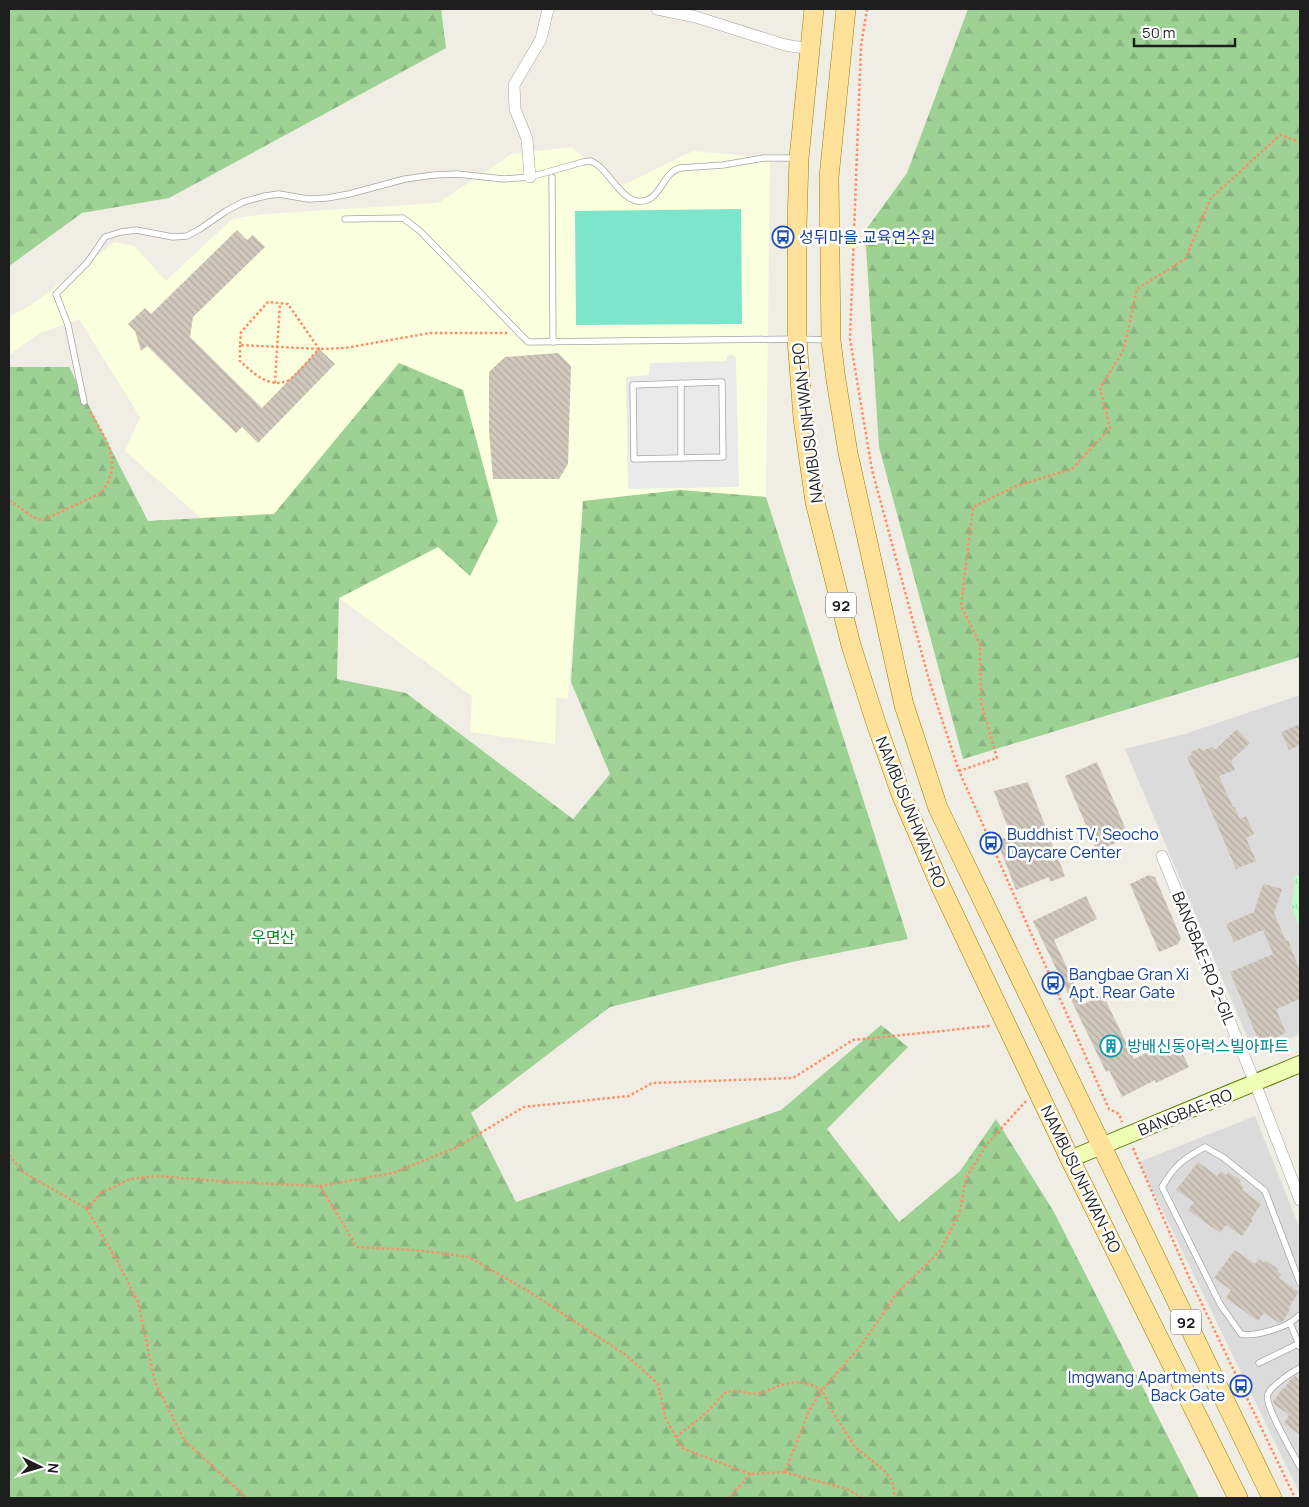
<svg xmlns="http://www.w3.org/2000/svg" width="1309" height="1507" viewBox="0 0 1309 1507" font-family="Manrope,'Noto Sans KR',sans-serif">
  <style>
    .residential { fill: #dcdbdb }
    .education { fill: #faffdd }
    .forest { fill: url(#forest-firs) }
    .park { fill: url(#park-tufts) }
    .pitch { fill: #7ce5cc }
    .parking { fill: #eaeaea }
    .building { fill: url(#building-back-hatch) }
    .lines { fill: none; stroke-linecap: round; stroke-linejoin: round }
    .lane-casing { stroke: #a5a5a5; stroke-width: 7 }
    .street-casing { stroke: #a5a5a5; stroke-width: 12 }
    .secondary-casing { stroke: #5b7a00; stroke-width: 18 }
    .primary-casing { stroke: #987d00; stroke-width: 20 }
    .path { stroke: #ff8c65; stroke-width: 2.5; stroke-dasharray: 2.5 2.5; stroke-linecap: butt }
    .lane { stroke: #fff; stroke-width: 5.5 }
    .street { stroke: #fff; stroke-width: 11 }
    .secondary { stroke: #effeb4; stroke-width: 16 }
    .primary { stroke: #ffe299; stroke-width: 19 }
    .labels { text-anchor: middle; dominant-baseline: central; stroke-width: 5; stroke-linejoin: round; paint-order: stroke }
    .shield { fill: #fff; stroke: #626262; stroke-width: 1 }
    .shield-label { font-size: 15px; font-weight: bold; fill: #1e1e1e }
    .transit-label { font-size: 16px; fill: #164399; stroke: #fff; text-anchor: start }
    .street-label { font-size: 16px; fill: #1e1e1e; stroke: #fff }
    .park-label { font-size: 16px; fill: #048522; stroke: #fff }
    .culture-label { font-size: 16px; fill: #0d838f; stroke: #fff; text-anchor: start }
  </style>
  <defs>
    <pattern id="forest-firs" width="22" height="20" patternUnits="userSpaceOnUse" patternTransform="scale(1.25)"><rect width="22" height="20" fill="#9ed295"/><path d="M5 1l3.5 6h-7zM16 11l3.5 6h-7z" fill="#88b480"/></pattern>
    <pattern id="park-tufts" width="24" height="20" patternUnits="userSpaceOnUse" patternTransform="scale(1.25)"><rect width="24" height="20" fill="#bdfdcc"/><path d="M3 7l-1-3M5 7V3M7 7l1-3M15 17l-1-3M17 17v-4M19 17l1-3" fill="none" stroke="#a2d8af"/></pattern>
    <pattern id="building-back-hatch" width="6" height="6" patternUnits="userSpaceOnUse" patternTransform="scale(1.25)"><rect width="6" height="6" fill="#d0c8bc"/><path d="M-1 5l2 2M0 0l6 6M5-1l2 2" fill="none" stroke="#b2aba1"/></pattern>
  </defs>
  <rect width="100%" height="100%" fill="#f0eee4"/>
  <g class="residential">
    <polygon points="1300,695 1300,1032 1297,1033 1298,1035 1254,1053 1125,749 1185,734"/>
    <polygon points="1255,1116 1300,1229 1300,1494 1139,1162"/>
  </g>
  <polygon class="education" points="571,147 621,186 693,151 770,158 766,497 680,490 583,501 568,699 556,697 555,744 470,732 472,696 339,598 438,547 347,425 274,514 201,518 125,451 140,417 79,319 40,333 9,355 9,317 31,305 115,242 134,246 166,281 232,219 267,214 438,203 512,154"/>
  <g class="forest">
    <polygon points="9,9 441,9 446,48 169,198 82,213 9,266"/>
    <polygon points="968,9 1300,9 1300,657 963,759 879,447 865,231 907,173"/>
    <polygon points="399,363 463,390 498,521 470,576 438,547 339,598 337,679 406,693 573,819 610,774 571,682 583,501 680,490 766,497 908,939 792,962 610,1007 471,1113 516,1202 781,1110 881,1025 908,1047 827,1129 899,1222 960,1171 996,1119 1054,1212 1199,1498 9,1498 9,367 69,367 148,521 274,514"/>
  </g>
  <polygon class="park" points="1300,874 1300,928 1291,906 1295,887 1294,877"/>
  <polygon class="pitch" points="741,209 742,324 576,325 575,211"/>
  <polygon class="parking" points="731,354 736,357 736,361 739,487 628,489 626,377 649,375 650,363 726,361 727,357"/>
  <g class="building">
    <polygon points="237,230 247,240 253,235 265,247 193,317 190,337 262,408 319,349 335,364 258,443 242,427 236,433 147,346 141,351 135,331 128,324 145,308 151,314"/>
    <polygon points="558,353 571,366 568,464 559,479 493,479 489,431 489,372 505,357"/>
    <polygon points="1300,724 1300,745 1289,750 1281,732"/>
    <polygon points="1237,729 1250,743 1231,761 1235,770 1219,776 1233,807 1235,807 1240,819 1246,816 1254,834 1246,838 1256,861 1236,869 1192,767 1191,767 1187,757 1192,755 1190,752 1200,748 1202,751 1212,747 1215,750"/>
    <polygon points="1097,762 1129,837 1097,851 1065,776"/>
    <polygon points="1028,782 1065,876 1050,882 1049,877 1016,890 997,841 1011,836 994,791"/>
    <polygon points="1149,875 1155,877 1181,938 1178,944 1159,952 1130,884"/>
    <polygon points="1263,884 1282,889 1274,913 1286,941 1288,940 1300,971 1300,999 1276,1009 1286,1033 1260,1044 1230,972 1273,954 1263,930 1234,942 1226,924 1254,912"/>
    <polygon points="1086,896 1097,919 1054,940 1084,1004 1101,996 1104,1002 1106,1001 1134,1059 1170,1042 1171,1045 1177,1042 1189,1067 1156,1083 1155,1080 1122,1097 1109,1070 1106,1072 1033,921"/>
    <polygon points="1198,1162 1217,1176 1221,1171 1226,1175 1228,1172 1241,1181 1239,1183 1244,1187 1242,1190 1261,1204 1251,1219 1253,1220 1242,1236 1226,1225 1220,1233 1188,1210 1194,1202 1176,1190"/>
    <polygon points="1235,1250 1255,1264 1259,1259 1264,1263 1265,1260 1278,1269 1277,1271 1282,1275 1279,1278 1299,1292 1289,1307 1291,1308 1282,1322 1279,1323 1264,1313 1258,1321 1226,1298 1231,1290 1214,1278"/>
    <polygon points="1295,1376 1300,1380 1300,1435 1284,1423 1289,1415 1274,1404 1273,1402 1283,1388 1284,1389 1291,1379"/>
  </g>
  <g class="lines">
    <g class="lane-casing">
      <g id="lane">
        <polyline points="552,177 553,342"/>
        <polyline points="345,219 403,218 420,231 528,342 797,339 829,340"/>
        <polygon points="722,382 723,457 634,459 633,385"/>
        <path d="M84 402 68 325 56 294 87 263 105 237 121 232 136 230 173 237 187 236 200 229 226 211 243 202 265 196 279 194 308 199 327 198 349 194 405 179 434 175 457 174 504 179 530 177 583 162C585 162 588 161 590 161 606 165 619 198 637 201 661 204 661 173 680 168L723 165 764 158H797"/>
        <polyline points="681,458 681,383"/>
        <path d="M1300 1283 1265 1191 1224 1158 1205 1147C1183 1159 1175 1165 1162 1187L1220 1304 1241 1334C1253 1337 1280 1329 1291 1322 1294 1320 1297 1317 1300 1315"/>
        <polyline points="1290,1323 1300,1347"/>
        <polyline points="1259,1363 1300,1343"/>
        <path d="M1300 1368C1292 1372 1272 1385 1268 1394 1263 1404 1294 1455 1300 1467"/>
      </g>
    </g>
    <g class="street-casing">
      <g id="street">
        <polyline points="657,9 696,17 785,45 810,49"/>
        <polyline points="530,177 527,139 515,109 514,85 541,39 548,9"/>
        <polyline points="1162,856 1255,1083 1300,1200"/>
      </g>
    </g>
    <g class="secondary-casing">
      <polyline id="secondary" points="1070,1159 1300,1064"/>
    </g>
    <g class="primary-casing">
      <g id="primary">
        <polyline points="814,9 799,158 797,226 797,339 803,418 815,502 851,645 875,720 901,794 941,887 1070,1159 1238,1498"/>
        <polyline points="846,9 829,177 831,341 836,380 848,453 904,705 938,808 1272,1498"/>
      </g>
    </g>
    <g class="path">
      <polyline points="867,9 861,46 850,339 872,470 929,680 959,771 1109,1109 1119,1114 1122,1122"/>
      <path d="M240 345V361C252 372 270 390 289 380 295 377 313 355 319 349L288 304 268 302 241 332 240 345 319 349 345 348 430 333H508"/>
      <polyline points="275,383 280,303"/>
      <path d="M9 501C21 506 30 519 43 520L101 493C125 462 105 438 89 410"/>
      <polyline points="959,771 997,758 981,702 980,644 961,606 973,507 1016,486 1072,469 1110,428 1100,388 1124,349 1137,289 1185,259 1211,198 1280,135 1300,142"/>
      <polyline points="1133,1148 1188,1275 1295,1498"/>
      <polyline points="9,1155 23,1172 87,1209 119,1264 138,1302 155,1382 184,1440 247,1498"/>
      <polyline points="320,1186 393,1173 457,1147 524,1107 629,1096 652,1083 793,1078 853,1040 990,1026"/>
      <polyline points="87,1209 101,1193 130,1179 157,1176 232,1182 320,1186 357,1247 416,1250 469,1257 528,1291 626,1355 658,1384 666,1419 682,1448 750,1474 785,1472 809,1411 822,1390 863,1343 897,1293 940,1251 959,1215 966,1178 988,1143 1026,1101"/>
      <polyline points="676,1437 704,1415 726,1392 737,1391 752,1394 764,1392 781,1385 796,1382 810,1384 822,1390 831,1409 855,1447 886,1472 892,1481 895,1498"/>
      <polyline points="784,1472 847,1489 863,1498"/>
      <polyline points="729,1498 750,1474 752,1474"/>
    </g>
    <use href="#lane" class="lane"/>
    <use href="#street" class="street"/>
    <use href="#secondary" class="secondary"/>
    <use href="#primary" class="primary"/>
  </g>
  <defs>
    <g id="bus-ring" transform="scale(1.125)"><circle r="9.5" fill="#fff" stroke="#1a4fb4" stroke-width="1.5"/><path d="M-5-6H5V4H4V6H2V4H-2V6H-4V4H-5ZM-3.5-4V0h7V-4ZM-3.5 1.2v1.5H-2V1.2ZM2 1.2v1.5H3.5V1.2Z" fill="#1a4fb4"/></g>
    <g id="building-ring" transform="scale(1.125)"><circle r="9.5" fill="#fff" stroke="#0f9aa8" stroke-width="1.5"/><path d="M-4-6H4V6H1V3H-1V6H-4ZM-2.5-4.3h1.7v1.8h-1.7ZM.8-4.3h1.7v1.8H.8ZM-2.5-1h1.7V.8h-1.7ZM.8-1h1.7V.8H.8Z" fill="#0f9aa8"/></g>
  </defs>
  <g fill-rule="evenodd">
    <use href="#bus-ring" x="783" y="237"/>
    <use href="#bus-ring" x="991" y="843"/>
    <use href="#bus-ring" x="1053" y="983"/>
    <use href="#building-ring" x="1111" y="1046"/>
    <use href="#bus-ring" x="1241" y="1386"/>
  </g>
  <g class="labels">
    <g class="shield">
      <rect x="826" y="592.5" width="30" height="25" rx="4"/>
      <rect x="1171" y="1309.5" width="30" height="25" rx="4"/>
    </g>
    <g class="shield-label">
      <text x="841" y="605">92</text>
      <text x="1186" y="1322">92</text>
    </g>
    <g class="transit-label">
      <text x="799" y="237">성뒤마을.교육연수원</text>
      <text x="1007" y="834">Buddhist TV, Seocho<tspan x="1007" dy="18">Daycare Center</tspan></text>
      <text x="1069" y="974">Bangbae Gran Xi<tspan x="1069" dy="18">Apt. Rear Gate</tspan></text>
      <text x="1225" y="1377" text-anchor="end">Imgwang Apartments<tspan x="1225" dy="18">Back Gate</tspan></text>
    </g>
    <g class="street-label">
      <text transform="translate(807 423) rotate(-97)">NAMBUSUNHWAN-RO</text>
      <text transform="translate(911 812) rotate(68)">NAMBUSUNHWAN-RO</text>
      <text transform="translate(1204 958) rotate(68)">BANGBAE-RO 2-GIL</text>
      <text transform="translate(1185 1112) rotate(-22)">BANGBAE-RO</text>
      <text transform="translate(1081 1179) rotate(64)">NAMBUSUNHWAN-RO</text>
    </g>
    <g class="park-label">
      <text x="273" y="937">우면산</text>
    </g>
    <g class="culture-label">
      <text x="1127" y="1046">방배신동아럭스빌아파트</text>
    </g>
  </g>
  <rect width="1309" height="1507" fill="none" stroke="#1e1e1e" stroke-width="20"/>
  <g transform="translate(40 1467) rotate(95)" stroke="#ffffff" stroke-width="4" paint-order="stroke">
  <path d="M0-4L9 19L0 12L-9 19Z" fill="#1e1e1e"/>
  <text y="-8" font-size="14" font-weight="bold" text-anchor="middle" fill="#1e1e1e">N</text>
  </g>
  <path d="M1134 38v8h101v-8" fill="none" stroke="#1e1e1e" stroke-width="2.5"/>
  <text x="1142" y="38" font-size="15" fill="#1e1e1e" stroke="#ffffff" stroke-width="4" paint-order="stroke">50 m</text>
</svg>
